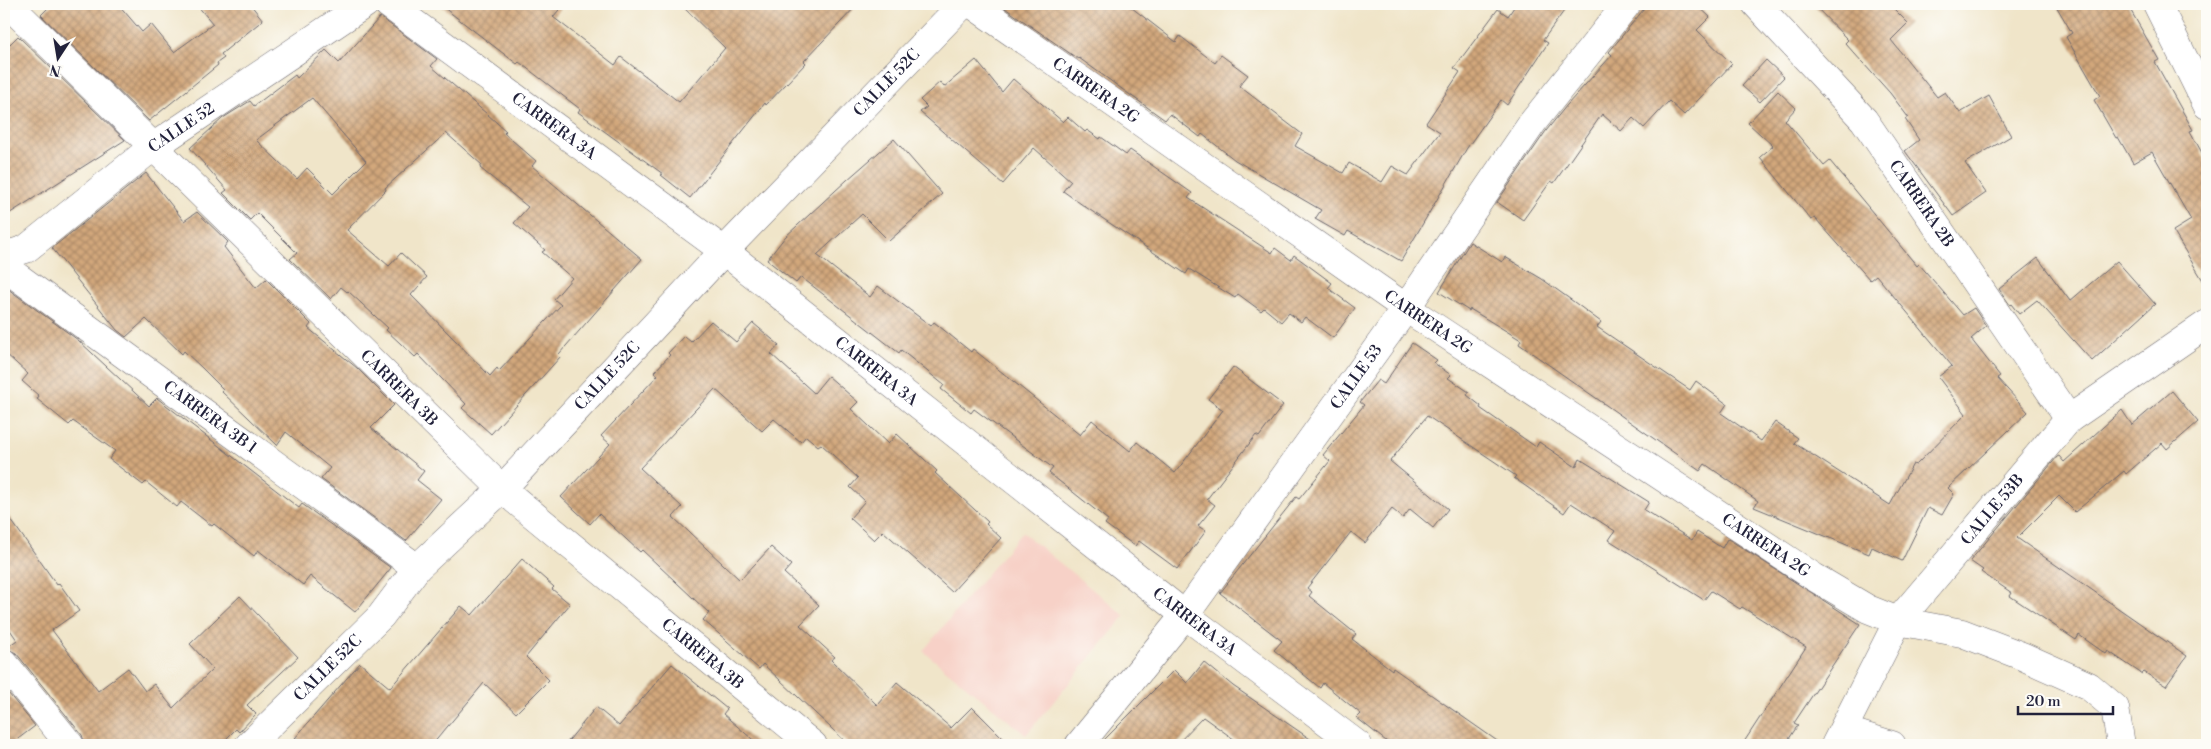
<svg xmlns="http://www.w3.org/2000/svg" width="2211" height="749" viewBox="0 0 2211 749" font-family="'Libre Bodoni',serif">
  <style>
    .built { fill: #f7d1c7 }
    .building { fill: url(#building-cross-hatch); fill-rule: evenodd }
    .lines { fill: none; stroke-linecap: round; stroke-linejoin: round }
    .minor-casing { stroke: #6a666d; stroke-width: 29 }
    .tertiary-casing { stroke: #6a666d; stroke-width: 29 }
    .minor { stroke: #fff; stroke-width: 28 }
    .tertiary { stroke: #fff; stroke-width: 28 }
    .labels { text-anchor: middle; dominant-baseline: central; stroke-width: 5; stroke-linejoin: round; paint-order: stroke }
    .street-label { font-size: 16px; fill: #22223b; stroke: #fdfcf7 }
  </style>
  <defs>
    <pattern id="building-cross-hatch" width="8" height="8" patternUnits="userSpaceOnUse" patternTransform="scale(1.25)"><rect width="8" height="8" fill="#d2a77b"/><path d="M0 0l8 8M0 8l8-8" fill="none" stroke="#a86"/></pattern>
  </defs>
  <rect width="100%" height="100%" fill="#fdfcf7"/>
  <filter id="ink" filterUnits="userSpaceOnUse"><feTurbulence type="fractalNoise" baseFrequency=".02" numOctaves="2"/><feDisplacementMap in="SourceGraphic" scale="10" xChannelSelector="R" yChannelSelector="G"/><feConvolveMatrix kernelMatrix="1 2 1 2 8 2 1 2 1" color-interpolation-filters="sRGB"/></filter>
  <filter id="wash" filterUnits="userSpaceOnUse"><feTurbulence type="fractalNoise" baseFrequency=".0096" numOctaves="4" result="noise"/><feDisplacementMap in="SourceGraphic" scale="20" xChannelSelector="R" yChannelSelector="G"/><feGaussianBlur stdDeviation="1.12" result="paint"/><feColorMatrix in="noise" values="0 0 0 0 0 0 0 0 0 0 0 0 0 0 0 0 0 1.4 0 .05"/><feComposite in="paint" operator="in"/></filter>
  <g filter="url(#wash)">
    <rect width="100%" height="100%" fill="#f0e5c9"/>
    <polygon class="built" points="1022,532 1125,616 1026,735 923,651"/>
    <g id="blocks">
      <g class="building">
        <polygon points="52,4 118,4 142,32 151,24 174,52 213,24 196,4 250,4 263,20 221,54 224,58 217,63 218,65 149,121 41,15"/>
        <polygon points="439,4 564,4 553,17 615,65 621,57 679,102 725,48 680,4 858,4 804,61 806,63 766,105 765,103 690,198 661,175 663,174 578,112 580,109 519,62 517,64"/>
        <polygon points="999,4 1127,4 1176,42 1180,36 1215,63 1221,55 1248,75 1239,86 1302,134 1295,146 1343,173 1349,163 1382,182 1392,166 1408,175 1440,132 1426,123 1460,72 1454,68 1498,9 1508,16 1516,4 1569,4 1543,40 1548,43 1507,105 1501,100 1467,148 1401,261 1348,231 1345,236 1315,219 1321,210 1235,160 1202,134 1200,137 1170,114 1165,120 1079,58 1078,59"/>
        <polygon points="1648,4 1696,4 1710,17 1697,30 1732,64 1684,115 1669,101 1644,128 1633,118 1621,131 1602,114 1554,183 1551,181 1523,220 1497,202 1546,131 1567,105 1612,55 1609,52"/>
        <polygon points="1813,4 1889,4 1908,23 1891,40 1937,97 1945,92 1960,113 1989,96 2011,136 1965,163 1986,193 1953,216 1905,151 1919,140 1905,119 1908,117 1890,93 1845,43 1848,40"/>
        <polygon points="2055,4 2127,4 2159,60 2155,62 2193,130 2190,131 2207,162 2207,287 2173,231 2191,220 2152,152 2133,163 2118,137 2116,138 2094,100 2100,96 2066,37 2072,33"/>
        <path d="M380 17 437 59 431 66 487 114 506 131 504 133 536 161 532 166 642 259 559 354 561 356 491 434 462 408 466 404 418 354 415 357 386 330 388 328 348 291 347 292 341 287 331 299 290 259 297 253 257 213 250 220 223 193 227 190 190 148 223 118 250 101 254 106 295 75 297 78 326 50 339 63ZM312 98 366 161 333 194 307 168 297 179 256 140ZM446 133 482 165 480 168 528 207 514 223 545 250 542 252 572 278 554 299 561 305 499 371 497 368 490 376 411 295 427 277 401 253 389 266 347 230 386 190 385 188Z"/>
        <polygon points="18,36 125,140 4,217 4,50"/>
        <polygon points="976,60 1002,92 1013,79 1063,122 1068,117 1085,132 1087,130 1100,139 1101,137 1126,155 1130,150 1192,193 1188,198 1272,253 1275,248 1291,260 1294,255 1332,283 1328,288 1355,308 1333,338 1305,317 1301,322 1289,313 1281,322 1264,308 1261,311 1238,294 1235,298 1189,269 1186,274 1084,206 1063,191 1071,181 1034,148 1003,184 920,112 927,107 920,100 940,82 944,87"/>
        <polygon points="1766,60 1784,77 1760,102 1742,86"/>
        <polygon points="1778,91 1796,108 1785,120 1824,166 1830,161 1917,266 1919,264 1963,315 1974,308 1986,326 1971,339 2000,376 1997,378 2028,412 1948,488 1954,494 1942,515 1928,508 1902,561 1872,547 1869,554 1754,507 1758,501 1705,464 1700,471 1519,344 1521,340 1470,309 1469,311 1439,292 1470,242 1502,262 1505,257 1542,279 1574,302 1601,322 1597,327 1690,390 1696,381 1727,404 1721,413 1761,441 1775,422 1798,438 1794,443 1890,505 1913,464 1916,465 1966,414 1938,377 1952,366 1876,275 1870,280 1815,218 1811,220 1760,157 1773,146 1748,123"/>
        <polygon points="894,139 942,194 889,241 862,214 817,255 870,297 878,286 931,326 934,322 971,352 973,349 1080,435 1092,420 1130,451 1137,442 1175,473 1223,410 1208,399 1233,367 1283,405 1259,437 1256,435 1207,499 1215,505 1198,526 1206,531 1177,569 1139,541 1135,546 1105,524 1108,520 1049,473 1053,468 974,409 971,413 941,389 944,385 901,350 899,353 801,277 796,283 767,260 785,237 847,180"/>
        <polygon points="146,173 184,221 197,212 228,242 224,247 256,288 266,279 311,324 308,328 357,368 394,405 371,428 424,471 417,480 441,499 406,541 321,479 330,468 286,432 277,445 221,391 223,389 202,368 184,351 182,354 146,319 126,337 117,330 52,248"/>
        <polygon points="2038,258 2070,301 2117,261 2155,304 2092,361 2037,300 2019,314 2011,304 2010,305 1999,289"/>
        <polygon points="4,286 78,340 149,406 157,398 299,508 302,504 391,568 355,612 310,576 303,585 258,550 254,556 214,524 212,526 181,502 177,507 146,482 143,485 109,459 115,451 73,421 69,425 37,399 39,396 22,381 28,374 4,352"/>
        <polygon points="711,321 736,342 753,323 779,345 771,354 814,393 828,376 858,402 851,409 888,444 897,434 937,471 935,473 988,522 986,524 1001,538 952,592 883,531 874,540 850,518 865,501 850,487 858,478 821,444 818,446 806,436 801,442 774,419 762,431 715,389 640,468 682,507 673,517 740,580 771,547 791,565 784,573 819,605 800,625 835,657 831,660 877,705 897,682 951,728 972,707 1010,745 849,745 763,664 759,669 703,620 709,613 642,550 640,552 599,514 590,524 561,497 610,444 601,436 658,375 654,372 670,355 668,353 684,336 691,342"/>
        <polygon points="1412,343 1437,360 1434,363 1451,375 1448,378 1469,392 1467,395 1481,406 1480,408 1536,447 1539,442 1576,467 1580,459 1649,502 1644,510 1692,540 1697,532 1722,548 1727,539 1730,540 1860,624 1794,723 1798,725 1785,745 1742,745 1806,647 1742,607 1740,609 1711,591 1704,600 1609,540 1615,531 1571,503 1564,513 1514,478 1516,476 1427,416 1390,461 1448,509 1433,528 1410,509 1403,518 1392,509 1365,543 1351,532 1307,588 1312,592 1309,596 1356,634 1352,639 1392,670 1393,668 1503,745 1391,745 1357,718 1361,714 1323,683 1320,688 1274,650 1282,641 1220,593 1296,497 1299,499 1330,461 1323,455 1364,405 1360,402 1378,380 1384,384"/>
        <polygon points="2172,391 2198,422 2167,449 2162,443 2126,474 2124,471 2075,512 2059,496 2017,538 2187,656 2166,686 2144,672 2142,674 2108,651 2106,654 2079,635 2076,640 2010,596 2012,593 1981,572 1983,570 1970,561 2057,457 2059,456 2064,462 2122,410 2132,425"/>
        <polygon points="4,510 57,585 59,583 79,611 52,630 98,691 128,668 145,691 154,684 173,708 213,669 190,644 240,596 298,657 247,705 256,714 239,732 236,729 220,745 85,745 82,735 16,653 6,648 17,640 4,621"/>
        <polygon points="522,559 554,587 552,589 570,604 526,657 549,680 516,713 484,683 432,745 314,745 295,738 360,663 390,688 461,606 472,615"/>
        <polygon points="1204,662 1233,686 1319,745 1242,745 1203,717 1176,745 1099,745 1174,670 1187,683"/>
        <polygon points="672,664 727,709 723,714 759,745 565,745 596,707 619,726"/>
        <polygon points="4,688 35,726 10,745 4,745"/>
      </g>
    </g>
  </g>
  <g filter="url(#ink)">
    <use href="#blocks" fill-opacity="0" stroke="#6a666d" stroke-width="1"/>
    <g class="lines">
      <g class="minor-casing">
        <g id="minor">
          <path id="s1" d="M8 4 502 489 813 745"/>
          <path id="s2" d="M388 4 724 251 1185 615 1358 745"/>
          <path id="s3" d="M972 4 1406 308 1814 577 1868 609 1898 621 1962 633 2022 656 2089 686 2115 708 2121 745"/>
          <path id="s4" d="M1756 4 1864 120 2069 419"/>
          <polyline points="2157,4 2207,105"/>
          <path id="s5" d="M4 253 10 254 26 249 153 147 365 4"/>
          <path id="s6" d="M4 267 417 568"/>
          <polyline points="1844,730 1892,745"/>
          <path id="s7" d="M249 745 381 616 417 568 502 489 724 251 963 4"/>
          <path id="s8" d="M1835 745 1898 621 2069 419 2207 324"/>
        </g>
      </g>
      <g class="tertiary-casing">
        <g id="tertiary">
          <polyline points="4,663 70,745"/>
          <path id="s9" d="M1079 745 1185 615 1406 308 1533 122 1627 4"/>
        </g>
      </g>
      <use href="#minor" class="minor"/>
      <use href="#tertiary" class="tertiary"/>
    </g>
  </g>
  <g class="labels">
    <g class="street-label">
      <text stroke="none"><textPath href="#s7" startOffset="920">CALLE 52C</textPath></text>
      <text stroke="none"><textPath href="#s3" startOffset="151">CARRERA 2G</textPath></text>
      <text stroke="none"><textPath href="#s2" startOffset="206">CARRERA 3A</textPath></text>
      <text stroke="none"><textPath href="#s5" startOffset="220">CALLE 52</textPath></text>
      <text stroke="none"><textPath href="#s4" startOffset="260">CARRERA 2B</textPath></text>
      <text stroke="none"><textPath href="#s3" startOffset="556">CARRERA 2G</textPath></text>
      <text stroke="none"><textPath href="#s2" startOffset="611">CARRERA 3A</textPath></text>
      <text stroke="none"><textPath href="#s7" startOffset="515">CALLE 52C</textPath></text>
      <text stroke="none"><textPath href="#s9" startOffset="461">CALLE 53</textPath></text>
      <text stroke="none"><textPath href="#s1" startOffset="548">CARRERA 3B</textPath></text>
      <text stroke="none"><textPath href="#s6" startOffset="255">CARRERA 3B 1</textPath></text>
      <text stroke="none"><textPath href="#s8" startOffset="285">CALLE 53B</textPath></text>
      <text stroke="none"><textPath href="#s3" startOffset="961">CARRERA 2G</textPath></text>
      <text stroke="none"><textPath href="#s2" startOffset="1016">CARRERA 3A</textPath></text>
      <text stroke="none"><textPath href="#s1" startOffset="952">CARRERA 3B</textPath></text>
      <text stroke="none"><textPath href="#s7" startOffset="110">CALLE 52C</textPath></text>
    </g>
  </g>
  <rect width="2211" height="749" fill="none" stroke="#fdfcf7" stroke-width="20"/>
  <g transform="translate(58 58) rotate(192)" stroke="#fdfcf7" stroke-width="4" paint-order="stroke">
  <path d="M0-4L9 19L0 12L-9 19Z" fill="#22223b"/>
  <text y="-8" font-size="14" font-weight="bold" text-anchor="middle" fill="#22223b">N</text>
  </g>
  <path d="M2018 706v8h95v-8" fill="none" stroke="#22223b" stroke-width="2.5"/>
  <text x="2026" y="706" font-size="15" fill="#22223b" stroke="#fdfcf7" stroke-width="4" paint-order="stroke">20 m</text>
</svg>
